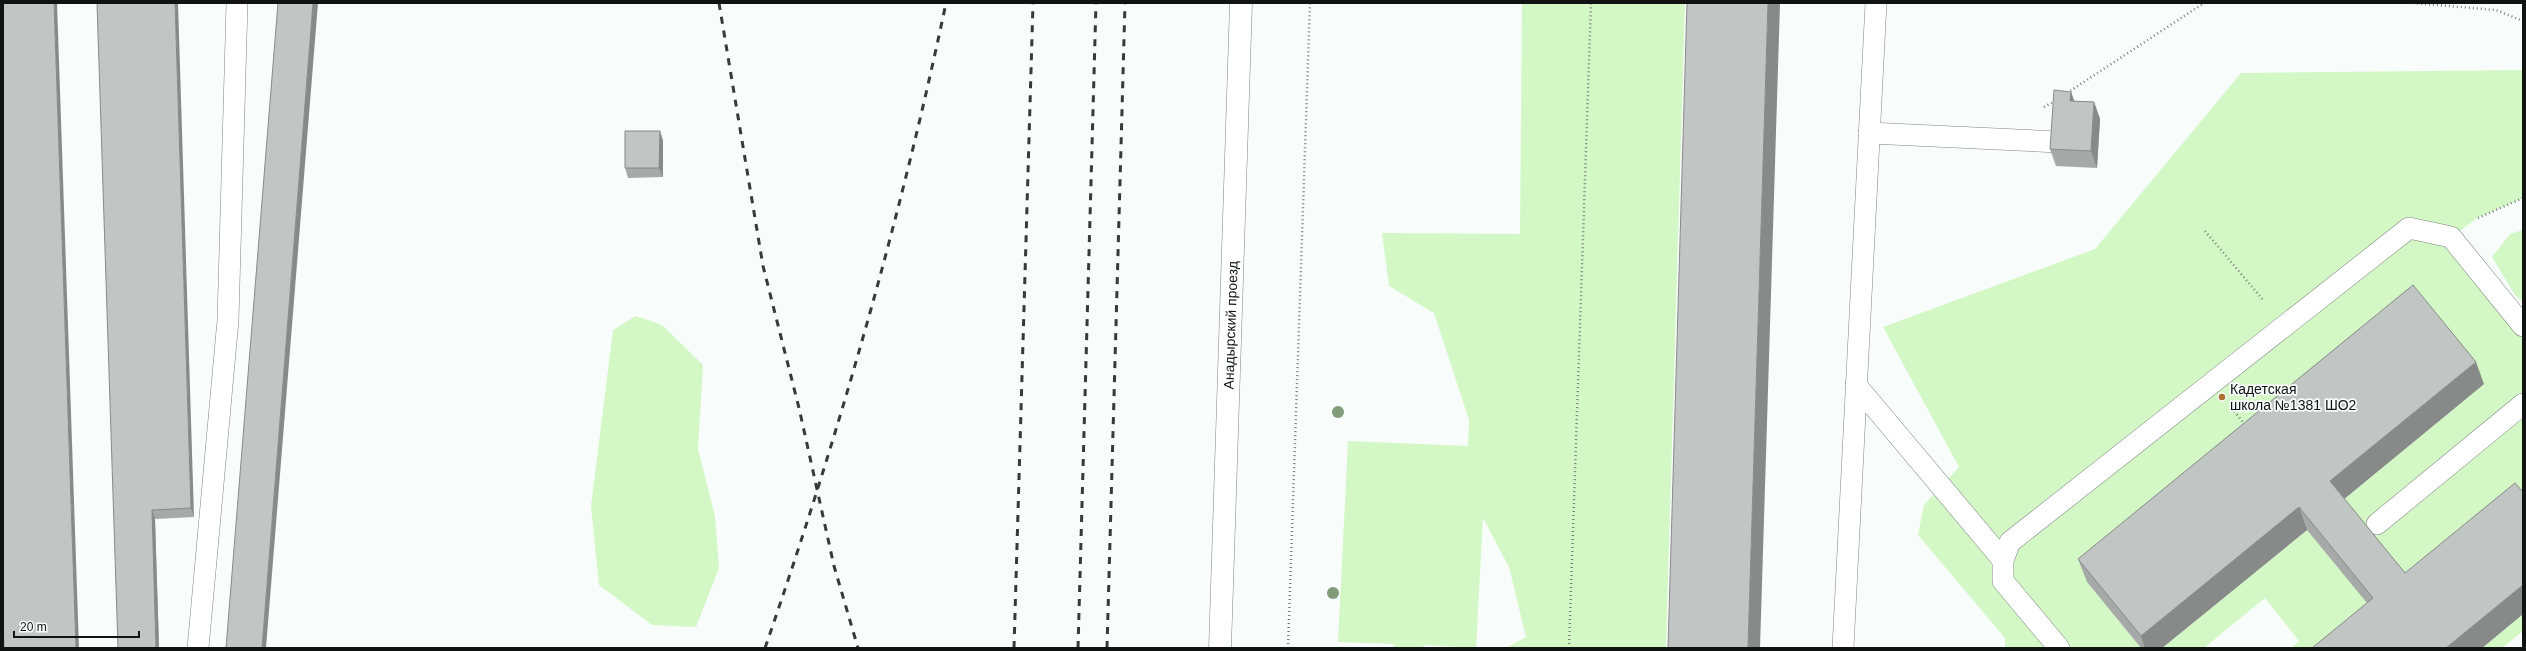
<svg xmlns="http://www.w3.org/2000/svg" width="2526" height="651" viewBox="0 0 2526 651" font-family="Arial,sans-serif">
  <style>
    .green { fill: #d3f8c5 }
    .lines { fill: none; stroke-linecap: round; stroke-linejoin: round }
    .service-casing { stroke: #808484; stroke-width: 22 }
    .tertiary-casing { stroke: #808484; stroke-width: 23 }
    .path { stroke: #7c7e7e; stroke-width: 2.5; stroke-dasharray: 1 3; stroke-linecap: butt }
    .service { stroke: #fff; stroke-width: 21 }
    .tertiary { stroke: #fff; stroke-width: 22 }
    .rail { stroke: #383939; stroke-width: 3; stroke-dasharray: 7 7; stroke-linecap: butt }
    .tree { fill: #829b79 }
    .wall { fill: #a6a9a8 }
    .shaded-wall { fill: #878a88 }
    .building { fill: #c1c5c3; stroke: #878a88 }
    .poi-dot { fill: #ac7132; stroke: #f8fcfb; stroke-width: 1.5 }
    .labels { text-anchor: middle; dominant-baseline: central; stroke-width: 3.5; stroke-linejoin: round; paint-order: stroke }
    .street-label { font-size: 14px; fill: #111212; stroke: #f8fcfb }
    .poi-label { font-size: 14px; fill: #111212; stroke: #f8fcfb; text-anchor: start }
  </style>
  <rect width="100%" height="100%" fill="#f8fcfb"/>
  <g class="green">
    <polygon points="1522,3 1685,3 1666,648 1506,648 1526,637 1509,567 1483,518 1476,648 1423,645 1426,648 1392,648 1395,644 1338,642 1348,441 1468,446 1469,420 1434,313 1389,286 1382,233 1520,234"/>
    <polygon points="2523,70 2523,198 2477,218 2451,238 2523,326 2523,506 2413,595 2338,504 2484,384 2087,582 2141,648 2005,648 2005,638 1918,535 1924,505 1959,467 1883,327 2095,249 2241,73"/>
    <polygon points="2523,230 2523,302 2515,295 2492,257 2510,234"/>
    <polygon points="636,316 662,325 703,365 698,449 715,516 719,568 696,627 652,625 599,585 591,506 613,330"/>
    <polygon points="2307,530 2382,620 2348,648 2291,648 2299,641 2265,598 2204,648 2162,648"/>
    <polygon points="2523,614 2523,631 2502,648 2482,648"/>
  </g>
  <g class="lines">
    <g class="service-casing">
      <g id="service">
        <polyline points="1869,133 2058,142"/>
        <polyline points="1856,385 2003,560"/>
        <polyline points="2377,524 2523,404"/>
        <polyline points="198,648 228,320 237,3"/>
        <polyline points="1843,648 1876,3"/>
        <polyline points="2059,648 2003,581 2003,560 2010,542 2409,228 2451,237 2523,326"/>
      </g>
    </g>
    <g class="tertiary-casing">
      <g id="tertiary">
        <path id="s1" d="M1220 648 1241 3"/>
      </g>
    </g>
    <g class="path">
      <polyline points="2413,3 2496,10 2523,21"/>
      <polyline points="2067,93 2204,3"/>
      <polyline points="2044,107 2055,101"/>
      <polyline points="2478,218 2523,198"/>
      <polyline points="2205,231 2264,301"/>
      <polyline points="2232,408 2245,425"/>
      <polyline points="1288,648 1310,3"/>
      <polyline points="1569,648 1591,3"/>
    </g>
    <use href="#service" class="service"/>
    <use href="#tertiary" class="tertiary"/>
    <g class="rail">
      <polyline points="719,3 763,266 799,408 834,566 858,648"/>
      <path d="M765 648C838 437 900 221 946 3"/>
      <polyline points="1014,648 1033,3"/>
      <polyline points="1078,648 1096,3"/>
      <polyline points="1107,648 1125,3"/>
    </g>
  </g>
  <g class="tree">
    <circle cx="1338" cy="412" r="6"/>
    <circle cx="1333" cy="593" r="6"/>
  </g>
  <g class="wall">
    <polygon points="97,3 194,517 155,519 159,648"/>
    <polygon points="2071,92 2074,101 2094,102 2100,119 2097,168 2056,166 2050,149"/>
    <polygon points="660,131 663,141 663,177 628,178 625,168"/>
    <polygon points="2484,384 2344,499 2405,573 2523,492 2523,614 2482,648 2367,603 2307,530 2162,648 2141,648 2087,582 2078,559"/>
  </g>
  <g class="shaded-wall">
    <polygon points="54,3 57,3 79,648 76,648"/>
    <polygon points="175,3 178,3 194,517 191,508"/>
    <polygon points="313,3 318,3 266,648 262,648"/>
    <polygon points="1768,3 1780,3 1760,648 1748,648"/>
    <polygon points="2071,92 2077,109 2070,101"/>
    <polygon points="2094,102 2100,119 2097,168 2091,151"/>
    <polygon points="660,131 663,141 663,177 659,168"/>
    <polygon points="2476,362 2484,384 2338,504 2330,481"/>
    <polygon points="2299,507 2307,530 2162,648 2145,648 2141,636"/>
    <polygon points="152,510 155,519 159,648 156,648"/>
    <polygon points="2523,585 2523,614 2482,648 2446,648"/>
  </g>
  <g class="building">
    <polygon points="3,3 54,3 76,648 4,648 3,622"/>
    <polygon points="97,3 175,3 191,508 152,510 156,648 118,648"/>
    <polygon points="278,3 313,3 262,648 226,648"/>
    <polygon points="1687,3 1768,3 1748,648 1668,648"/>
    <polygon points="2054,90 2071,92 2070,101 2094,102 2091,151 2050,149"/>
    <polygon points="625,131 660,131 659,168 625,168"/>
    <polygon points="2413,285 2476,362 2330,481 2405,573 2515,483 2523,492 2523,585 2446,648 2312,648 2373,598 2299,507 2141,636 2078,559"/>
  </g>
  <circle class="poi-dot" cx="2222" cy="397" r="4"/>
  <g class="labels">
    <g class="street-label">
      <text stroke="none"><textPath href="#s1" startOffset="323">Анадырский проезд</textPath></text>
    </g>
    <g class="poi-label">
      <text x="2230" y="389">Кадетская<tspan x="2230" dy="16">школа №1381 ШО2</tspan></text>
    </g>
  </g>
  <rect width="2526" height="651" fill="none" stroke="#111212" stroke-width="8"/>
  <path d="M14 631v6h125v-6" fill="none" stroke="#111212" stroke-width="2"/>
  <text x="20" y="631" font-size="12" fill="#111212" stroke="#f8fcfb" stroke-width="3" paint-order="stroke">20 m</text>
</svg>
